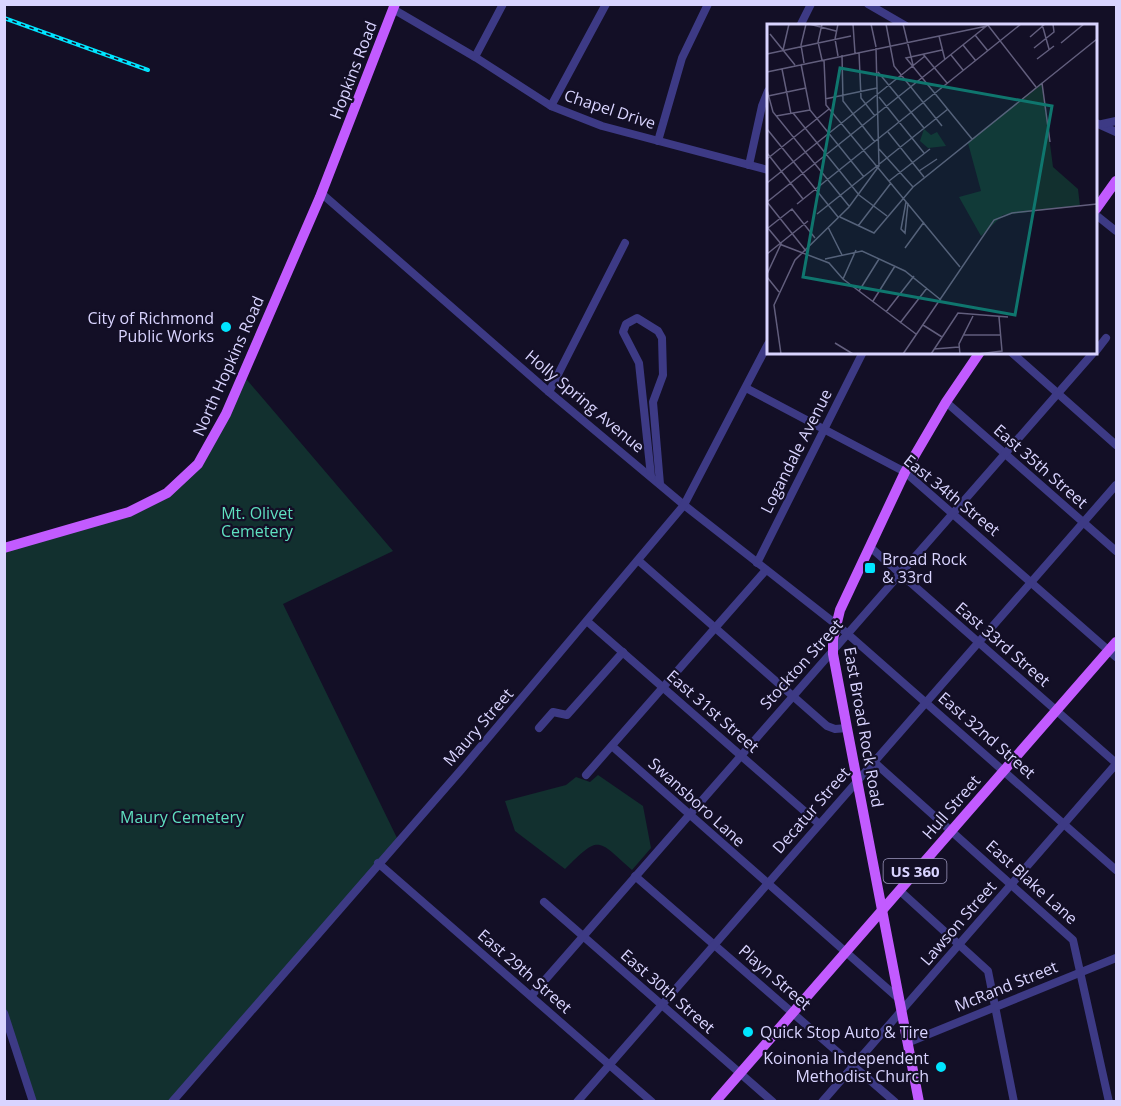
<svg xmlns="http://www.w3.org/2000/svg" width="1121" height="1106" viewBox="0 0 1121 1106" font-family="'Open Sans',sans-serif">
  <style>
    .green { fill: #12302f }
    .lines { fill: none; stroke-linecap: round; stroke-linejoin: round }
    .minor { stroke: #3d3a85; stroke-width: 8 }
    .major { stroke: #c25bff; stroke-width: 10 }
    .rail-casing { stroke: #00e5ff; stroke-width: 4 }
    .rail { stroke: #130f26; stroke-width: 1.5; stroke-dasharray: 4.5; stroke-linecap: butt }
    .poi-dot { fill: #00e5ff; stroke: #130f26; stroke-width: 2 }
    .labels { text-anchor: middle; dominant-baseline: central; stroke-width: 4.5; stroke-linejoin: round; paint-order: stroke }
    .shield { fill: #130f26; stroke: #9e99be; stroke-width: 1.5 }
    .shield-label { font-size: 15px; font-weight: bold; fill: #d9d4ff }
    .street-label { font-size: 16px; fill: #d9d4ff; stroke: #130f26 }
    .poi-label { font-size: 16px; fill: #d9d4ff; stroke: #130f26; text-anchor: end }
    .park-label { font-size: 16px; fill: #5fe0c0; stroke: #130f26 }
    .inset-road { fill: none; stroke: #625e7d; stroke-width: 1.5 }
    .view { fill: #0f766e; fill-opacity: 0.15; stroke: #0f766e; stroke-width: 3 }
    .inset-edge { fill: none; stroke: #d9d4ff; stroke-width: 3 }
  </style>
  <rect width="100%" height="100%" fill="#130f26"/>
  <g class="green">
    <polygon points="242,374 393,551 283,604 398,840 170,1101 32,1101 5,1014 4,551 152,500 195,466"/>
    <path d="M598 775 643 806 651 848 632 870C597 839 600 834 565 869L515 831 505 801 566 785 576 777 590 782Z"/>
  </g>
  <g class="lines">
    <g class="minor">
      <polyline points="868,4 906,26"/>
      <polyline points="393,9 475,57 551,106 602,126 768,170"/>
      <polyline points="800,26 811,4"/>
      <polyline points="475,57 503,4"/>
      <polyline points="551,106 606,4"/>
      <polyline points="1096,123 1116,132"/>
      <polyline points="1102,124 1116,121"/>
      <polyline points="658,141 682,58 708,4"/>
      <polyline points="749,165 762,106 768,91"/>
      <polyline points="321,193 549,392 684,505 842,629 1116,870"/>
      <polyline points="1096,215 1116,231"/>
      <polyline points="1096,351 1106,338"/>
      <polyline points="1011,352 1116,445"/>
      <polyline points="746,388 905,472 1116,657"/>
      <polyline points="549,392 625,243"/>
      <polyline points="946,402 1116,551"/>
      <polyline points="651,476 639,363 623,332 626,324 637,318 658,331 662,338 663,375 653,402 660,484"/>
      <polyline points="870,547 1116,763"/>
      <polyline points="639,561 827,726 835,729 847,728"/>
      <polyline points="757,563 863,352"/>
      <polyline points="588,622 818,823"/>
      <polyline points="539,728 553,712 567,715 623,652"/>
      <polyline points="612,746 898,998"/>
      <polyline points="874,762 1073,940 1109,1102"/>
      <polyline points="586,775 766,570"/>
      <polyline points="378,863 652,1102"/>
      <polyline points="635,876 895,1102"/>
      <polyline points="899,890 988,971 1014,1102"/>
      <polyline points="544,902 773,1102"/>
      <polyline points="531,996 1094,352"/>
      <polyline points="4,1013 33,1102"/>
      <polyline points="907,1043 1116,958"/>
      <polyline points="172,1102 461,770 684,505 768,344"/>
      <polyline points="577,1102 1116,485"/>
      <polyline points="822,1102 1116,764"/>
    </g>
    <g class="major">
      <polyline points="1096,209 1116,181"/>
      <polyline points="4,548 129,512 167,493 198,464 226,414 320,197 395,4"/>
      <polyline points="715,1102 1116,642"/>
      <polyline points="919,1102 847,728 833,654 833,639 840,610 905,472 946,402 980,352"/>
    </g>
    <g class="rail-casing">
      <polyline id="rail" points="4,18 148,70"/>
    </g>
    <use href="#rail" class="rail"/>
  </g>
  <g class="poi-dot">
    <circle cx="226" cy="327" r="6"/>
    <rect x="864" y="562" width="12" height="12" rx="3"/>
    <circle cx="748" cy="1032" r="6"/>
    <circle cx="941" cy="1067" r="6"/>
  </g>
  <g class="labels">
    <rect class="shield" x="883.5" y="859" width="63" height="24" rx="4.5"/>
    <g class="shield-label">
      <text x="915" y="871">US 360</text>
    </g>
    <g class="street-label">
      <text transform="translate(353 70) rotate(-69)">Hopkins Road</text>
      <text transform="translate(610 109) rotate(18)">Chapel Drive</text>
      <text transform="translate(228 366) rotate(-66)">North Hopkins Road</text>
      <text transform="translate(585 401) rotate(40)">Holly Spring Avenue</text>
      <text transform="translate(796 451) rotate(-63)">Logandale Avenue</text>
      <text transform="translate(1041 466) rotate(41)">East 35th Street</text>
      <text transform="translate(952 495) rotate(39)">East 34th Street</text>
      <text transform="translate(1003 644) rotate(41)">East 33rd Street</text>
      <text transform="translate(801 664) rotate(-48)">Stockton Street</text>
      <text transform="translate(713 711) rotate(41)">East 31st Street</text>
      <text transform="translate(478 727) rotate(-49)">Maury Street</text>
      <text transform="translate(864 727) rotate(80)">East Broad Rock Road</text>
      <text transform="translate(987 735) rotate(41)">East 32nd Street</text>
      <text transform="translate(697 802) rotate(42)">Swansboro Lane</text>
      <text transform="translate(951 807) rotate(-49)">Hull Street</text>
      <text transform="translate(811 810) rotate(-49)">Decatur Street</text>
      <text transform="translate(1032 882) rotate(42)">East Blake Lane</text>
      <text transform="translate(958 923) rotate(-49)">Lawson Street</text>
      <text transform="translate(525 971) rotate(41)">East 29th Street</text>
      <text transform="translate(775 977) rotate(41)">Playn Street</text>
      <text transform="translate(1006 986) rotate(-22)">McRand Street</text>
      <text transform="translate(668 991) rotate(41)">East 30th Street</text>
    </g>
    <g class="poi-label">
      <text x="214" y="318">City of Richmond<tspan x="214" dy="18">Public Works</tspan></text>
      <text x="882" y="559" text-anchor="start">Broad Rock<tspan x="882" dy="18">&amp; 33rd</tspan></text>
      <text x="760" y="1032" text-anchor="start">Quick Stop Auto &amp; Tire</text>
      <text x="929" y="1058">Koinonia Independent<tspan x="929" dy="18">Methodist Church</tspan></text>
    </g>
    <g class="park-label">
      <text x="257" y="513">Mt. Olivet<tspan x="257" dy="18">Cemetery</tspan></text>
      <text x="182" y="817">Maury Cemetery</text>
    </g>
  </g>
  <g transform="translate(767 24)">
    <rect width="330" height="330" fill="#130f26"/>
    <path d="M275 58 286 143 311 165 313 182 236 191 214 212 192 173 214 167 201 119ZM157 105 164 111 170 108 179 122 161 124 153 117Z" fill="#12302f"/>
    <path class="inset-road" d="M42 0 69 7M71 0 68 15 71 32M86 0 88 29M104 0 109 23M119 0 127 42 175 102M136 0 146 41M220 0 269 63M275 0 282 25M3 10 28 41M208 11 221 27M172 12 178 36M263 13 278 0M294 19 317 0M196 21 209 37M267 24 287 8 286 0M16 26 22 0M175 26 139 34 205 115M92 28 94 74 108 92M0 30 84 12M156 30 180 59M75 31 76 77 108 118M184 31 196 46M270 35 287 22M55 36 51 18 55 0M57 36 59 81 193 243M37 39 34 21 39 0M34 40 43 86 97 153M15 45 24 90M0 48 220 2M111 48 157 104M275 59 283 118M0 66 6 88 82 182M1 72 39 64M112 73 157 129M58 75 110 64M26 89 92 171 120 192M9 92 43 86M330 98V128M0 105 71 193M121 108 157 153M112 125 146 163M0 129 36 175M0 135 62 85M152 147 170 135M122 157 163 125M0 159 158 32M0 178 39 227M0 178 222 0M139 178 134 205 138 209 141 179M30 180 254 0M50 190 181 85M73 193 107 209 146 163 330 15M91 202 124 159M0 203 15 221 62 239 76 255 149 310M61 203 75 231M1 204 25 185 48 214M138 224 157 198M0 230 41 197M58 235 95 227 138 247 174 276M0 250 14 220M0 253 12 268M76 255 89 226M92 267 112 235M106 277 128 242M119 288 147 252M133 299 160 264M156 301 175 313M197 311H234M68 319 86 330M167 325 192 323M14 330 7 281 28 236 82 183 112 142 109 24M136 330 227 196 245 189 330 180M164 330 191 289 241 293M193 330 192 320 206 292M211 330 235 327 232 293"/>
    <path class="view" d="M73 44 285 82 248 291 36 253Z"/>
    <rect width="330" height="330" class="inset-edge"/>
  </g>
  <rect width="1121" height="1106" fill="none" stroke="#d9d4ff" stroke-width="12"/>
</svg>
